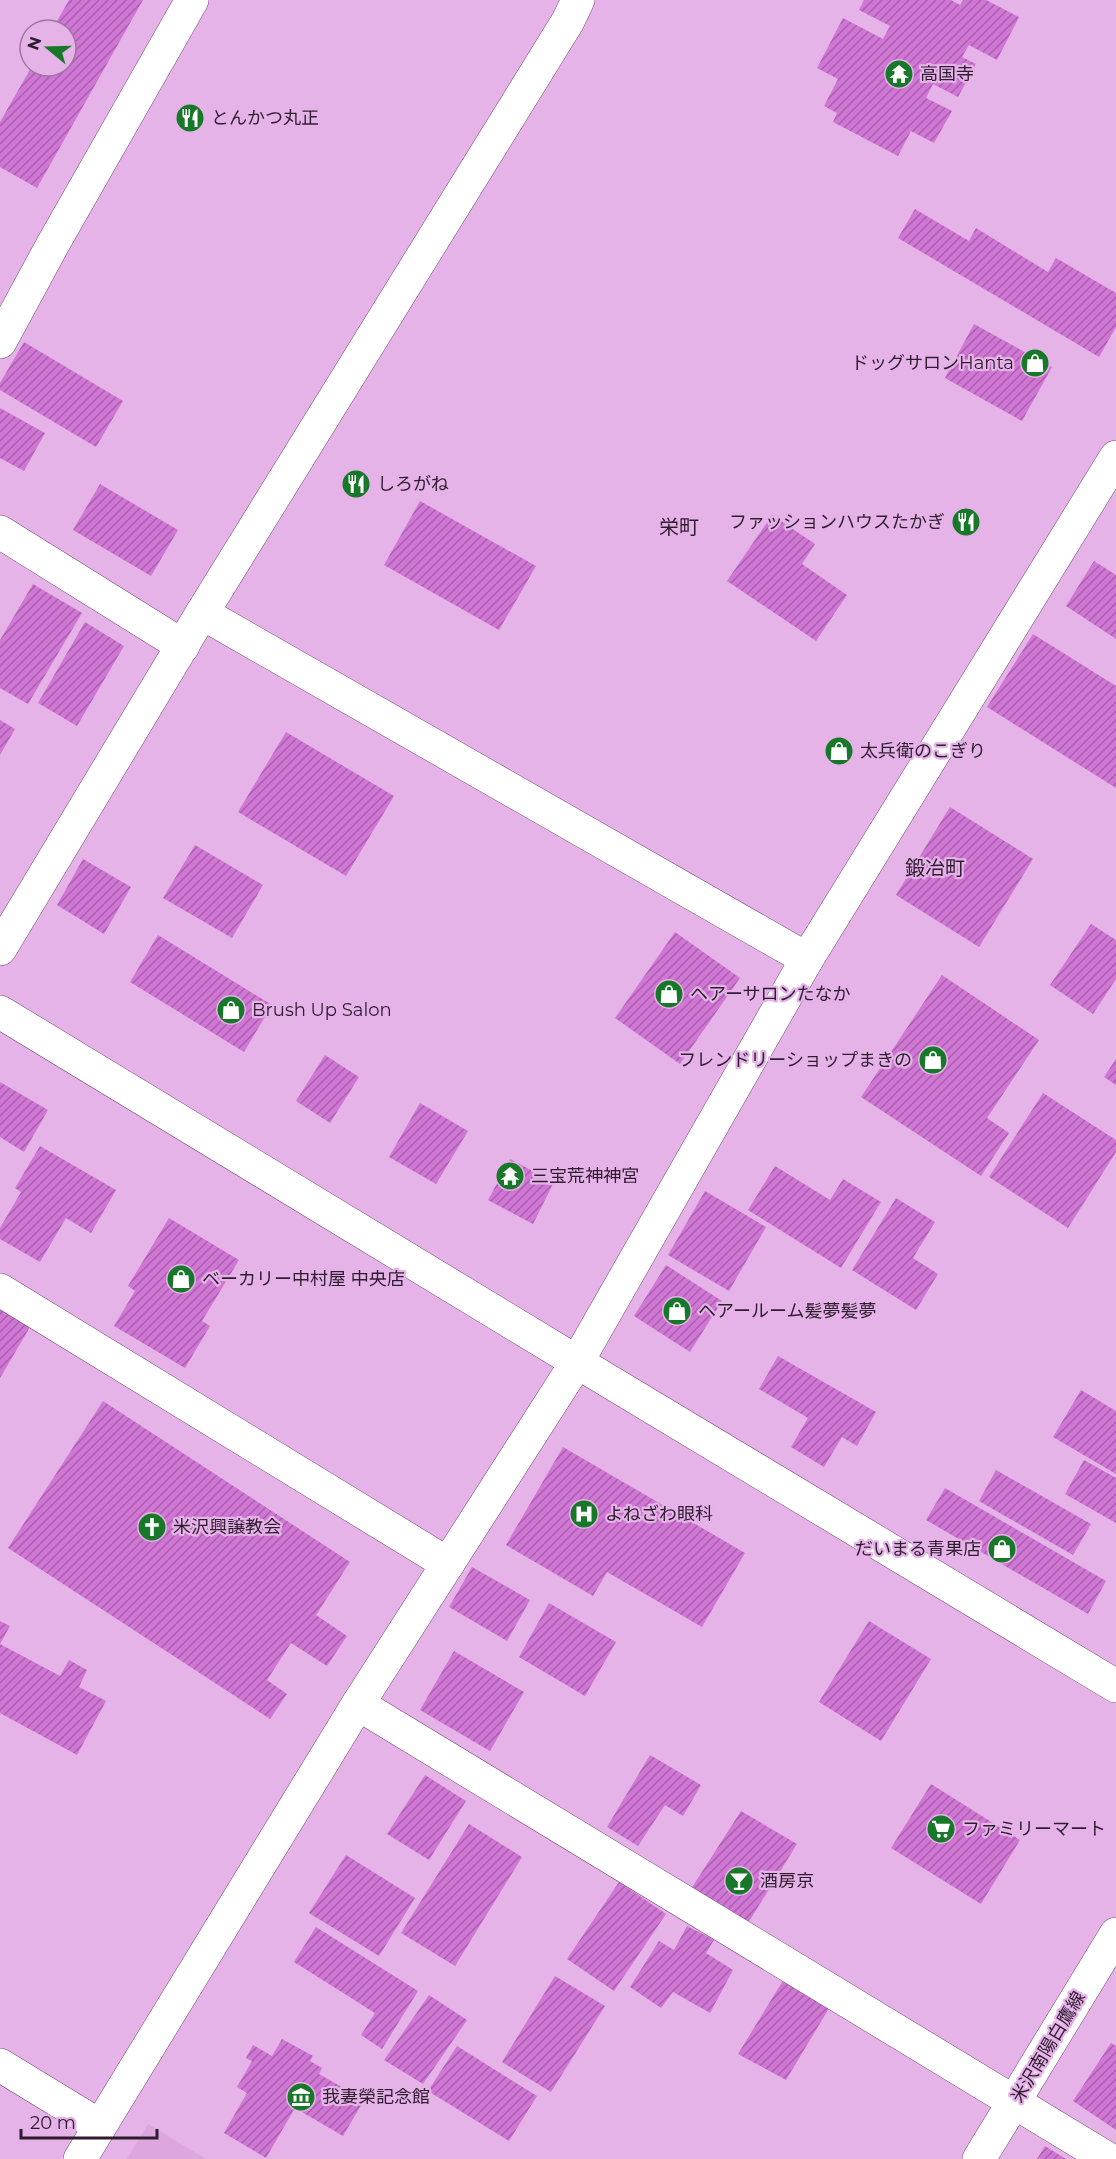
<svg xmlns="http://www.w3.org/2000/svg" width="1116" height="2159" viewBox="0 0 1116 2159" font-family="Montserrat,'Noto Sans JP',sans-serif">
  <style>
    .built { fill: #dda6df }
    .building { fill: url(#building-hatch) }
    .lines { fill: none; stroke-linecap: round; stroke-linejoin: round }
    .minor-casing { stroke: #794c7a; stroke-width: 34 }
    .major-casing { stroke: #794c7a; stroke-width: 34 }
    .minor { stroke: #fff; stroke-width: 33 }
    .major { stroke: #fff; stroke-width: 33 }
    .labels { text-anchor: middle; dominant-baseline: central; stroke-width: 4.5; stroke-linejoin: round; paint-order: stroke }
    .poi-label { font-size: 18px; fill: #2f1c30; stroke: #e5b3e7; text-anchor: start }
    .street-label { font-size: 18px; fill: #2f1c30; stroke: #e5b3e7 }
    .neighbourhood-label { font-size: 20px; fill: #2f1c30; stroke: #e5b3e7 }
  </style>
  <defs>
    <pattern id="building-hatch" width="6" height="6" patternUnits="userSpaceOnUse" patternTransform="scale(1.5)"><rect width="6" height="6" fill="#d076d4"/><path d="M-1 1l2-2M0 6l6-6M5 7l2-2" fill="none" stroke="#a960ac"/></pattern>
  </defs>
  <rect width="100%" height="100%" fill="#e5b3e7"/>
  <polygon class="built" points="148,2124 206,2159 127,2159"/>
  <g class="building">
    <polygon points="69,0 143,0 37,188 0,167 0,122 32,66 66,66 66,30 52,30"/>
    <polygon points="864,0 951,0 960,5 963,0 986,0 1019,17 997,60 969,45 962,57 976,64 958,97 933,84 926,98 952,111 934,143 911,131 898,156 833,122 837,113 824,106 838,79 817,68 843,18 883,39 890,26 859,10"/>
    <polygon points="915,209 969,241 976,228 1048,272 1056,258 1116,293 1116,327 1099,357 898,238"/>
    <polygon points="974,324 1052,367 1022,421 945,378"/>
    <polygon points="24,342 123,401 96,447 0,390 0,383"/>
    <polygon points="0,408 45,433 24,471 0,458"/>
    <polygon points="100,484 178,530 151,576 73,530"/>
    <polygon points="420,501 536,566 499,630 384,565"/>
    <polygon points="772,515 815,544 802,564 847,595 816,641 727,581"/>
    <polygon points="1094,561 1116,575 1116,639 1066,606"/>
    <polygon points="33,584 82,613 28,704 0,688 0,640"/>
    <polygon points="85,622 124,646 77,726 38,703"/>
    <polygon points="1033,634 1116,686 1116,788 987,707"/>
    <polygon points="0,720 15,729 0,755"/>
    <polygon points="286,732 394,796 346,876 238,812"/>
    <polygon points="950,807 1033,859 979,947 896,895"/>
    <polygon points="195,845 263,885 232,938 163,898"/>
    <polygon points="83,859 131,887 104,934 57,905"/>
    <polygon points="1091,924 1116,940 1116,979 1093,1014 1050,985"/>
    <polygon points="675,932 740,978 680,1064 615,1018"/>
    <polygon points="158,935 272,1005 244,1052 130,982"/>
    <polygon points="942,975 1039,1040 987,1118 1009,1133 981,1176 861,1097"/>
    <polygon points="325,1055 359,1077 330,1123 296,1101"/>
    <polygon points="1116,1059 1116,1085 1104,1077"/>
    <polygon points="0,1082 48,1110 24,1152 0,1137"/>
    <polygon points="1043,1093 1116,1140 1116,1152 1068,1228 989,1177"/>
    <polygon points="420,1103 468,1131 436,1184 389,1157"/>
    <polygon points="40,1146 116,1190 91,1233 66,1218 40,1262 0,1239 0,1228 21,1192 15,1188"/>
    <polygon points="510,1159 554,1182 533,1224 488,1200"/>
    <polygon points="775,1166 830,1200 843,1179 881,1202 841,1268 748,1210"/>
    <polygon points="705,1191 766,1227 729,1291 668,1255"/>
    <polygon points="896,1198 935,1222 913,1258 938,1274 916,1310 852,1270"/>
    <polygon points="169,1218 239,1260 202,1321 210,1326 185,1368 114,1326 135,1291 128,1286"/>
    <polygon points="666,1265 722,1301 690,1352 634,1316"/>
    <polygon points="0,1303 33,1322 0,1378"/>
    <polygon points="778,1356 876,1412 857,1446 842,1437 824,1467 791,1447 808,1418 759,1389"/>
    <polygon points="1081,1390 1116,1411 1116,1474 1053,1437"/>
    <polygon points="103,1401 350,1562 316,1615 347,1636 327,1666 291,1643 267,1680 287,1694 270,1719 8,1548"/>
    <polygon points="563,1447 745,1553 702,1627 607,1572 593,1596 506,1545"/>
    <polygon points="1084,1460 1116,1478 1116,1523 1065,1494"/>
    <polygon points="996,1470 1091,1524 1073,1555 979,1501"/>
    <polygon points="945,1488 1106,1581 1088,1614 926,1520"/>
    <polygon points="472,1567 530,1600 507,1641 449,1607"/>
    <polygon points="549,1603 616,1642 585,1696 519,1657"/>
    <polygon points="0,1621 10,1626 0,1644 60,1676 69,1660 87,1670 79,1687 106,1701 77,1755 0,1713"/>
    <polygon points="869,1621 931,1659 881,1741 819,1702"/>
    <polygon points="454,1651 524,1692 490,1751 420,1710"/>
    <polygon points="650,1755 701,1785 683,1816 665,1805 638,1846 607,1827"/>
    <polygon points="425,1775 466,1801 429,1860 387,1834"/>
    <polygon points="931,1784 1020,1840 981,1904 891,1848"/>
    <polygon points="741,1811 797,1844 748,1923 691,1889"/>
    <polygon points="469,1824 522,1857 455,1966 401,1933"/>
    <polygon points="346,1855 415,1898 379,1956 309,1913"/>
    <polygon points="619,1882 666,1914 614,1991 567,1959"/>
    <polygon points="687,1926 714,1940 706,1953 733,1970 710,2013 673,1992 661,2008 630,1987 659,1941 674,1950"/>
    <polygon points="316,1927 418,1991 382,2049 361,2035 375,2013 294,1962"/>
    <polygon points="555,1976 605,2006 551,2092 502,2062"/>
    <polygon points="784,1979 831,2005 786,2080 738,2054"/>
    <polygon points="429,1995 467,2020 423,2084 384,2060"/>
    <polygon points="282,2039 313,2056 310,2061 322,2068 319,2074 364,2100 343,2136 295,2108 266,2158 224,2133 247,2093 237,2087 252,2061 246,2058 253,2045 272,2056"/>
    <polygon points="1111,2043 1116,2046 1116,2130 1073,2101"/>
    <polygon points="457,2046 537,2096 509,2141 428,2091"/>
    <polygon points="1045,2146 1066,2159 1037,2159"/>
  </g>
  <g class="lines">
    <g class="minor-casing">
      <g id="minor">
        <polyline points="0,342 53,244 192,0"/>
        <polyline points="0,532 183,646"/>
        <polyline points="202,613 807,959"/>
        <polyline points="0,949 202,613 568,21 578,0"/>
        <polyline points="0,1012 577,1362 1116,1686"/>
        <polyline points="0,1290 448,1564"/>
        <polyline points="358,1704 1108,2159"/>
        <polyline points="0,2065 100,2126"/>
        <polyline points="80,2159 358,1704 577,1362 807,959 1116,457"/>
      </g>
    </g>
    <g class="major-casing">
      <polyline id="major" points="979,2159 1116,1934"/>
    </g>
    <use href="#minor" class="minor"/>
    <use href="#major" class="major"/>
  </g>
  <defs>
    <g id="temple-disc" transform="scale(1.5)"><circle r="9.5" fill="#187829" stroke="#e5b3e7"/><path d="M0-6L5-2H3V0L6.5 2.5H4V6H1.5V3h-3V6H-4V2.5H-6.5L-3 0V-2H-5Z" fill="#fff"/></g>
    <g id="restaurant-disc" transform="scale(1.5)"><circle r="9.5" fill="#187829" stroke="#e5b3e7"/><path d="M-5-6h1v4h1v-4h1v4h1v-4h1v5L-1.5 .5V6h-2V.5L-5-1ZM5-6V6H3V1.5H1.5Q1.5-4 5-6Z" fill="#fff"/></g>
    <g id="shop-disc" transform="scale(1.5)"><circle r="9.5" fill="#187829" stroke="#e5b3e7"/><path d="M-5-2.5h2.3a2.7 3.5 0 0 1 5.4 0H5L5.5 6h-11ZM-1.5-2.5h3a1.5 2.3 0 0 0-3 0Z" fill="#fff"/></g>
    <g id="hospital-disc" transform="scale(1.5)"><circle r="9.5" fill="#187829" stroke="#e5b3e7"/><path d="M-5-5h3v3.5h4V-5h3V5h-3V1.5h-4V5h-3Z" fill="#fff"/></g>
    <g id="church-disc" transform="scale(1.5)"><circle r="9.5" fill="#187829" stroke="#e5b3e7"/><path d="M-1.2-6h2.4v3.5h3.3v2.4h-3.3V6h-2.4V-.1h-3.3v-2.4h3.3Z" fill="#fff"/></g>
    <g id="supermarket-disc" transform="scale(1.5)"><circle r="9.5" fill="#187829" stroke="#e5b3e7"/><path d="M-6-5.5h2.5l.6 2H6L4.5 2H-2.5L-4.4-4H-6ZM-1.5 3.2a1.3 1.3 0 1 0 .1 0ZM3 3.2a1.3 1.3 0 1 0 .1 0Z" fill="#fff"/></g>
    <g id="bar-disc" transform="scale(1.5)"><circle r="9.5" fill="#187829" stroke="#e5b3e7"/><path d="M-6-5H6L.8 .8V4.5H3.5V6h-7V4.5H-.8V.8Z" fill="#fff"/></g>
    <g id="museum-disc" transform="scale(1.5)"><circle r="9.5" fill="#187829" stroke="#e5b3e7"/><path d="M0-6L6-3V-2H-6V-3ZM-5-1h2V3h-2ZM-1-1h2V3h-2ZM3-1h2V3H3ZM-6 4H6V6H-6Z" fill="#fff"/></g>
  </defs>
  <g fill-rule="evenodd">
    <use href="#temple-disc" x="899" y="74"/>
    <use href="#restaurant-disc" x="190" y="118"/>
    <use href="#shop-disc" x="1035" y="363"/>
    <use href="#restaurant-disc" x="356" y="484"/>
    <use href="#restaurant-disc" x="966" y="522"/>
    <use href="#shop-disc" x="839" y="751"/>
    <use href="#shop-disc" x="669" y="994"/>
    <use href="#shop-disc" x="231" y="1010"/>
    <use href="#shop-disc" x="933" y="1060"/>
    <use href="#temple-disc" x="510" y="1176"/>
    <use href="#shop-disc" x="181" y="1279"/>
    <use href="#shop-disc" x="677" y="1311"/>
    <use href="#hospital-disc" x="584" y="1514"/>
    <use href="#church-disc" x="152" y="1527"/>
    <use href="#shop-disc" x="1002" y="1549"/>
    <use href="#supermarket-disc" x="941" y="1829"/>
    <use href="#bar-disc" x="739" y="1881"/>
    <use href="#museum-disc" x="301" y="2097"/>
  </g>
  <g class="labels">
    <g class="poi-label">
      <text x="920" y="74">高国寺</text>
      <text x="211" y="118">とんかつ丸正</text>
      <text x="1014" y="363" text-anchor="end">ドッグサロンHanta</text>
      <text x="377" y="484">しろがね</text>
      <text x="945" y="522" text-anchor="end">ファッションハウスたかぎ</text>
      <text x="860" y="751">太兵衛のこぎり</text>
      <text x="690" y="994">ヘアーサロンたなか</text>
      <text x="252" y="1010">Brush Up Salon</text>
      <text x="912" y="1060" text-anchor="end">フレンドリーショップまきの</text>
      <text x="531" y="1176">三宝荒神神宮</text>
      <text x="202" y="1279">ベーカリー中村屋 中央店</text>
      <text x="698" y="1311">ヘアールーム髪夢髪夢</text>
      <text x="605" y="1514">よねざわ眼科</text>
      <text x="173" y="1527">米沢興譲教会</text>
      <text x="981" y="1549" text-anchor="end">だいまる青果店</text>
      <text x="962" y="1829">ファミリーマート</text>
      <text x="760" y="1881">酒房京</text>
      <text x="322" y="2097">我妻榮記念館</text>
    </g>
    <g class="street-label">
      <text transform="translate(1048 2047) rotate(-59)">米沢南陽白鷹線</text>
    </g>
    <g class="neighbourhood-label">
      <text x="679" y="527">栄町</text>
      <text x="935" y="868">鍛冶町</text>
    </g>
  </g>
  <g transform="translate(48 48) rotate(289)"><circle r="28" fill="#e5b3e7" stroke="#9c779e" stroke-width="1.5"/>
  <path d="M0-4.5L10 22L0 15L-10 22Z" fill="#187829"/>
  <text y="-9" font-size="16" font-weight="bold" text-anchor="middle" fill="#2f1c30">N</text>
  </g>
  <path d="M21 2129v9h136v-9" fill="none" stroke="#2f1c30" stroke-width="3"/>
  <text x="30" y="2129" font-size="18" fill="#2f1c30" stroke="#e5b3e7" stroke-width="4.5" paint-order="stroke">20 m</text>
</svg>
